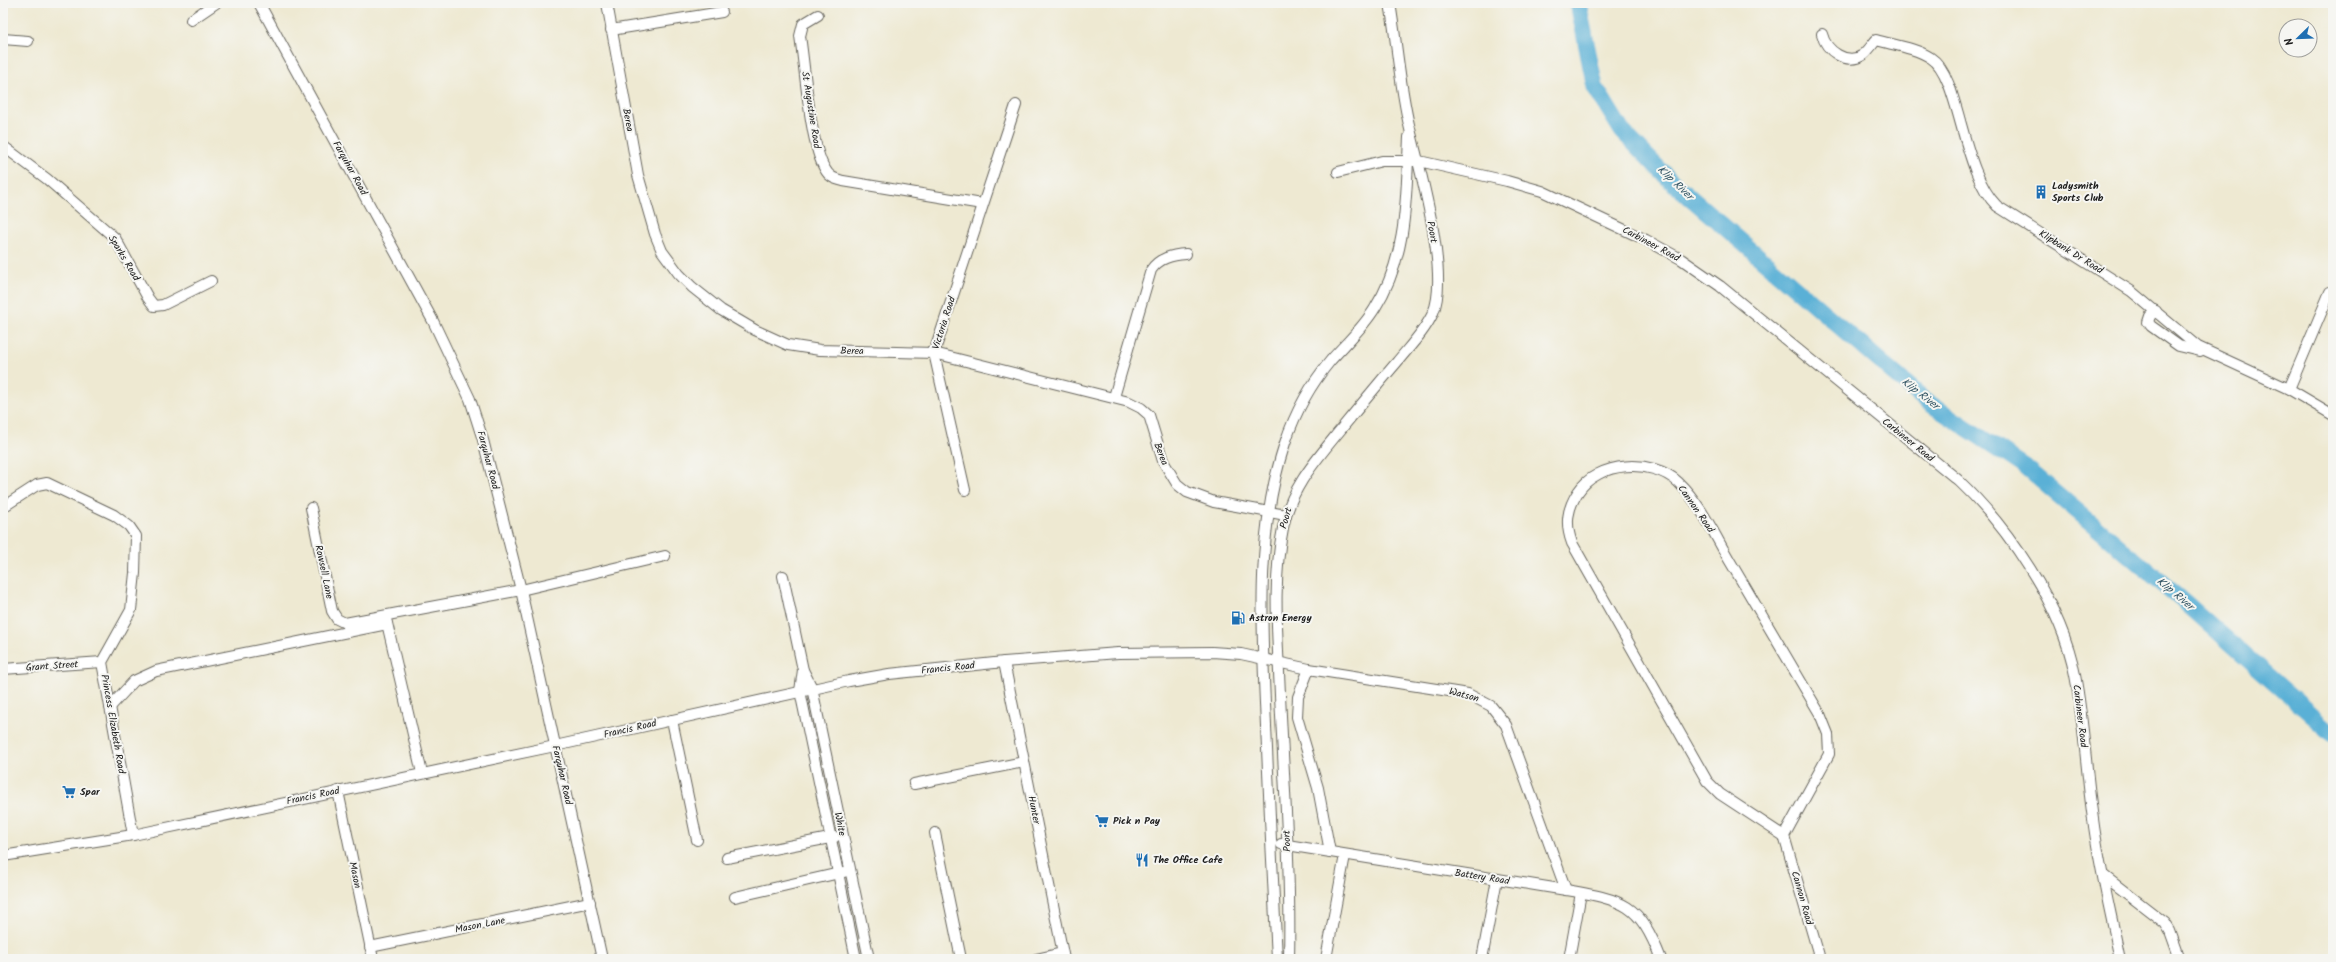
<svg xmlns="http://www.w3.org/2000/svg" width="2336" height="962" viewBox="0 0 2336 962" font-family="Kalam,sans-serif">
  <style>
    .lines { fill: none; stroke-linecap: round; stroke-linejoin: round }
    .river { stroke: #5ab0d6; stroke-width: 17 }
    .minor-casing { stroke: #66645c; stroke-width: 12 }
    .minor { stroke: #fff; stroke-width: 10 }
    .labels { text-anchor: middle; dominant-baseline: central; stroke-width: 4; stroke-linejoin: round; paint-order: stroke }
    .street-label { font-size: 10px; fill: #1c1c1c; stroke: #f6f6f2 }
    .poi-label { font-size: 10px; font-weight: bold; fill: #1c1c1c; stroke: #f6f6f2; text-anchor: start }
    .water-label { font-size: 11px; font-style: italic; fill: #355766; stroke: #f6f6f2 }
  </style>
  <rect width="100%" height="100%" fill="#f6f6f2"/>
  <filter id="ink" filterUnits="userSpaceOnUse"><feTurbulence type="fractalNoise" baseFrequency=".025" numOctaves="2"/><feDisplacementMap in="SourceGraphic" scale="8" xChannelSelector="R" yChannelSelector="G"/><feConvolveMatrix kernelMatrix="1 2 1 2 8 2 1 2 1" color-interpolation-filters="sRGB"/></filter>
  <filter id="wash" filterUnits="userSpaceOnUse"><feTurbulence type="fractalNoise" baseFrequency=".012" numOctaves="4" result="noise"/><feDisplacementMap in="SourceGraphic" scale="16" xChannelSelector="R" yChannelSelector="G"/><feGaussianBlur stdDeviation="0.9" result="paint"/><feColorMatrix in="noise" values="0 0 0 0 0 0 0 0 0 0 0 0 0 0 0 0 0 1.4 0 .05"/><feComposite in="paint" operator="in"/></filter>
  <g filter="url(#wash)">
    <rect width="100%" height="100%" fill="#eee9d2"/>
    <g class="lines">
      <polyline class="river" points="1578,3 1595,87 1622,131 1670,180 1926,401 2024,466 2188,605 2333,734"/>
    </g>
  </g>
  <g filter="url(#ink)">
    <g class="lines">
      <g class="minor-casing">
        <g id="minor">
          <polyline points="259,3 433,321 470,399 483,440 521,590 602,959"/>
          <polyline points="607,3 638,175 655,234 662,251 679,274 692,287 721,310 755,330 788,345 820,350 934,353 1129,402 1141,408 1149,415 1163,461 1177,484 1187,492 1214,502 1286,515"/>
          <path d="M818 15 803 24 800 36C805 67 810 145 825 169 829 177 835 179 843 181L982 204"/>
          <polyline points="191,20 216,3"/>
          <polyline points="611,30 722,12"/>
          <path d="M1822 34C1826 51 1847 66 1863 55 1868 51 1872 45 1876 40 1894 45 1916 48 1931 58 1960 76 1961 171 1997 206L2131 291 2198 347 2289 389 2333 415"/>
          <polyline points="3,39 28,41"/>
          <polyline points="3,146 47,179 115,238 148,298 154,306 163,305 211,281"/>
          <path d="M1338 172 1382 161H1419L1507 181 1542 191 1646 240 1681 259 1720 286 1958 480C2008 527 2062 606 2075 675 2084 722 2086 771 2093 819 2099 866 2111 913 2120 959"/>
          <polyline points="2156,311 2150,316 2148,322 2151,326 2179,346 2200,351"/>
          <polyline points="2289,389 2330,292"/>
          <path d="M1114 397 1151 270C1159 258 1172 255 1186 254"/>
          <polyline points="965,490 934,353 1016,105"/>
          <polyline points="3,507 37,485 47,483 114,515 129,526 136,536 135,573 131,610 102,662 133,835"/>
          <polyline points="311,508 332,611 337,619 345,623 521,590 665,556"/>
          <polyline points="783,576 803,670 812,688 869,959"/>
          <polyline points="386,619 422,773"/>
          <polyline points="1004,662 1064,959"/>
          <polyline points="3,669 102,662"/>
          <polyline points="1309,669 1298,697 1297,717 1318,788 1330,852"/>
          <polyline points="803,670 800,691 856,959"/>
          <polyline points="110,707 134,681 156,671 387,624"/>
          <polyline points="672,720 697,840"/>
          <polyline points="914,784 1024,762"/>
          <polyline points="338,791 373,959"/>
          <polyline points="935,833 961,959"/>
          <path d="M1784 836 1829 754 1828 734 1820 714C1790 664 1761 613 1731 563 1715 536 1701 504 1678 482 1652 458 1598 461 1578 492 1567 509 1565 524 1572 543L1707 781 1720 794 1784 836 1820 959"/>
          <path d="M1281 844 1566 890C1623 900 1639 902 1661 959"/>
          <polyline points="3,856 133,835 555,746 849,681 889,674 1004,662 1118,653 1212,652 1241,654 1309,669 1468,694 1491,706 1506,725 1566,890"/>
          <polyline points="727,858 835,837"/>
          <polyline points="2103,875 2165,923 2170,931 2180,959"/>
          <polyline points="735,897 844,872"/>
          <polyline points="370,947 590,902"/>
          <polyline points="1036,959 1062,953"/>
          <path d="M1277 959C1273 881 1269 804 1266 726 1262 631 1255 534 1285 443 1295 413 1310 385 1331 360 1346 343 1363 328 1375 308 1408 256 1406 196 1409 137"/>
          <path d="M1289 959C1291 871 1284 783 1280 695 1278 640 1272 582 1283 528 1290 488 1317 459 1342 428 1360 406 1378 384 1397 362 1409 347 1425 331 1433 313 1450 274 1420 171 1410 129 1400 88 1397 44 1390 3"/>
          <polyline points="1326,959 1345,855"/>
          <polyline points="1482,959 1497,879"/>
          <polyline points="1569,959 1581,893"/>
        </g>
      </g>
      <use href="#minor" class="minor"/>
    </g>
  </g>
  <defs>
    <g id="building-bare" transform="scale(1.08)"><path d="M-4-6H4V6H1V3H-1V6H-4ZM-2.5-4.3h1.7v1.8h-1.7ZM.8-4.3h1.7v1.8H.8ZM-2.5-1h1.7V.8h-1.7ZM.8-1h1.7V.8H.8Z" fill="#1f6fb2" stroke="#f6f6f2" stroke-width="2.5" paint-order="stroke"/></g>
    <g id="fuel-bare" transform="scale(1.08)"><path d="M-5.5-6h7V0h2V4h1.3V-2.5L3-4.5l.8-.8L6-3V5H2.5V1h-1V6h-7ZM-4.2-4.7v3.2H.2V-4.7Z" fill="#1f6fb2" stroke="#f6f6f2" stroke-width="2.5" paint-order="stroke"/></g>
    <g id="supermarket-bare" transform="scale(1.08)"><path d="M-6-5.5h2.5l.6 2H6L4.5 2H-2.5L-4.4-4H-6ZM-1.5 3.2a1.3 1.3 0 1 0 .1 0ZM3 3.2a1.3 1.3 0 1 0 .1 0Z" fill="#1f6fb2" stroke="#f6f6f2" stroke-width="2.5" paint-order="stroke"/></g>
    <g id="restaurant-bare" transform="scale(1.08)"><path d="M-5-6h1v4h1v-4h1v4h1v-4h1v5L-1.5 .5V6h-2V.5L-5-1ZM5-6V6H3V1.5H1.5Q1.5-4 5-6Z" fill="#1f6fb2" stroke="#f6f6f2" stroke-width="2.5" paint-order="stroke"/></g>
  </defs>
  <g fill-rule="evenodd">
    <use href="#building-bare" x="2041" y="192"/>
    <use href="#fuel-bare" x="1238" y="618"/>
    <use href="#supermarket-bare" x="69" y="792"/>
    <use href="#supermarket-bare" x="1102" y="821"/>
    <use href="#restaurant-bare" x="1142" y="860"/>
  </g>
  <g class="labels">
    <g class="street-label">
      <text transform="translate(811 110) rotate(81)">St Augustine Road</text>
      <text transform="translate(628 120) rotate(80)">Berea</text>
      <text transform="translate(350 168) rotate(61)">Farquhar Road</text>
      <text transform="translate(1432 232) rotate(80)">Poort</text>
      <text transform="translate(1651 244) rotate(28)">Carbineer Road</text>
      <text transform="translate(2071 252) rotate(32)">Klipbank Dr Road</text>
      <text transform="translate(124 258) rotate(59)">Sparks Road</text>
      <text transform="translate(944 323) rotate(-72)">Victoria Road</text>
      <text transform="translate(852 351) rotate(1)">Berea</text>
      <text transform="translate(1908 440) rotate(39)">Carbineer Road</text>
      <text transform="translate(1161 454) rotate(69)">Berea</text>
      <text transform="translate(488 460) rotate(75)">Farquhar Road</text>
      <text transform="translate(1696 509) rotate(55)">Cannon Road</text>
      <text transform="translate(1286 518) rotate(-74)">Poort</text>
      <text transform="translate(324 572) rotate(78)">Rowsell Lane</text>
      <text transform="translate(52 666) rotate(-4)">Grant Street</text>
      <text transform="translate(948 668) rotate(-6)">Francis Road</text>
      <text transform="translate(1464 695) rotate(15)">Watson</text>
      <text transform="translate(2080 716) rotate(83)">Carbineer Road</text>
      <text transform="translate(113 724) rotate(80)">Princess Elizabeth Road</text>
      <text transform="translate(630 729) rotate(-13)">Francis Road</text>
      <text transform="translate(562 775) rotate(77)">Farquhar Road</text>
      <text transform="translate(313 796) rotate(-12)">Francis Road</text>
      <text transform="translate(1034 810) rotate(79)">Hunter</text>
      <text transform="translate(840 824) rotate(78)">White</text>
      <text transform="translate(1287 841) rotate(-92)">Poort</text>
      <text transform="translate(355 875) rotate(78)">Mason</text>
      <text transform="translate(1482 877) rotate(9)">Battery Road</text>
      <text transform="translate(1802 898) rotate(74)">Cannon Road</text>
      <text transform="translate(480 925) rotate(-11)">Mason Lane</text>
    </g>
    <g class="poi-label">
      <text x="2052" y="186">Ladysmith<tspan x="2052" dy="12">Sports Club</tspan></text>
      <text x="1249" y="618">Astron Energy</text>
      <text x="80" y="792">Spar</text>
      <text x="1113" y="821">Pick n Pay</text>
      <text x="1153" y="860">The Office Cafe</text>
    </g>
    <g class="water-label">
      <text transform="translate(1675 183) rotate(43)">Klip River</text>
      <text transform="translate(1920 394) rotate(38)">Klip River</text>
      <text transform="translate(2175 594) rotate(40)">Klip River</text>
    </g>
  </g>
  <rect width="2336" height="962" fill="none" stroke="#f6f6f2" stroke-width="16"/>
  <g transform="translate(2298 38) rotate(247)"><circle r="19" fill="#f6f6f2" stroke="#9f9f9c"/>
  <path d="M0-3L7 15L0 10L-7 15Z" fill="#1f6fb2"/>
  <text y="-6" font-size="11" font-weight="bold" text-anchor="middle" fill="#1c1c1c">N</text>
  </g>
</svg>
